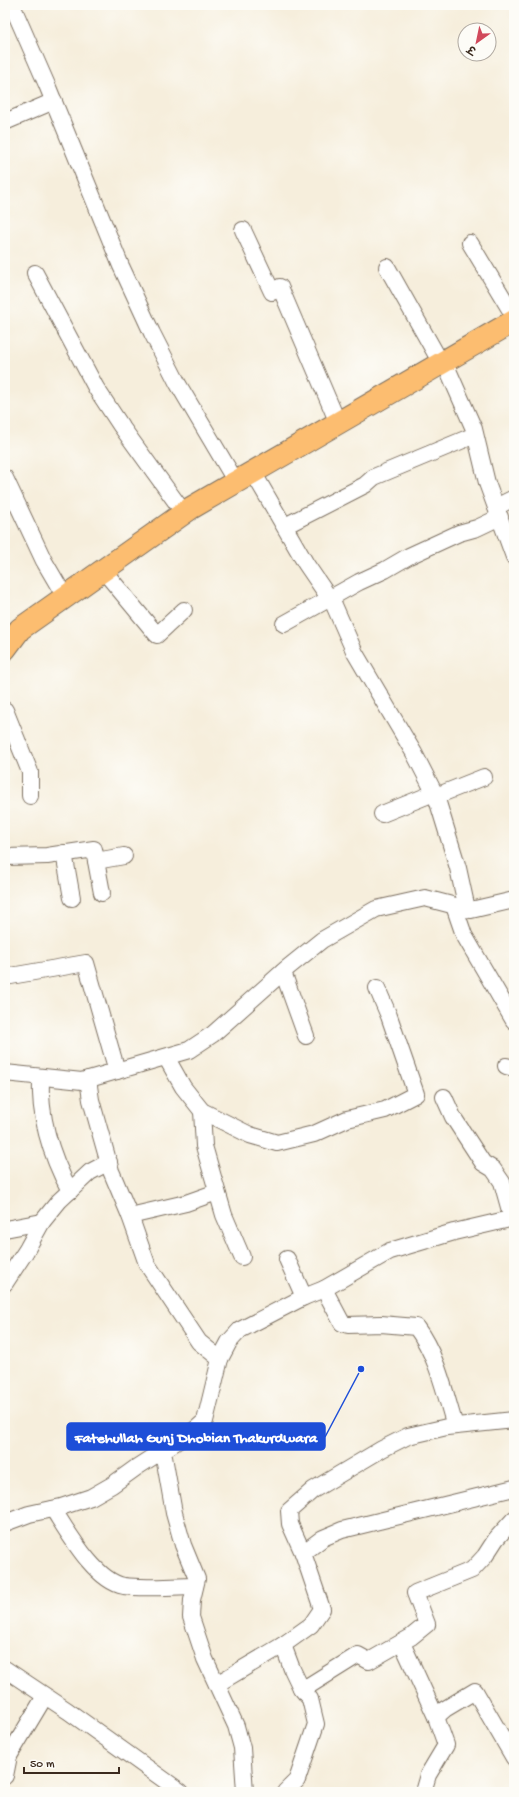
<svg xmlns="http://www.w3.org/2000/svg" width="519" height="1797" viewBox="0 0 519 1797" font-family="'Gochi Hand','Playpen Sans Deva',sans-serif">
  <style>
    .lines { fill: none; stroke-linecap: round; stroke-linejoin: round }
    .minor-casing { stroke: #7c6f60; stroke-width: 18 }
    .highway-casing { stroke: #7c6f60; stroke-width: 24 }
    .minor { stroke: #fff; stroke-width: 16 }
    .highway { stroke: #fcbd6f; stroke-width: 22 }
    .leader { fill: none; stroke: #1d4ed8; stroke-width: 1.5 }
    .callout-dot { fill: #1d4ed8; stroke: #fdfcf7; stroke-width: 1.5 }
    .callout { fill: #1d4ed8; stroke: #1d4ed8; stroke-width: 1.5 }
    .callout-label { font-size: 15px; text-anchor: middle; font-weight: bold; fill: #fff }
  </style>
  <rect width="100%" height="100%" fill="#fdfcf7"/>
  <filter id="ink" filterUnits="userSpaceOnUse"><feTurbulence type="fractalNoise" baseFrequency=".025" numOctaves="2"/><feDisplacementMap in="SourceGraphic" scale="8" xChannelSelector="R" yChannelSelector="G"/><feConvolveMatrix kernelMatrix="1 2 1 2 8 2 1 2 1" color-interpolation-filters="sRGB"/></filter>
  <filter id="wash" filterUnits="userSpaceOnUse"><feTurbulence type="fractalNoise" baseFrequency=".012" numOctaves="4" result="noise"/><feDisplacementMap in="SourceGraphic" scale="16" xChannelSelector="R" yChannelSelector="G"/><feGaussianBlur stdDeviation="0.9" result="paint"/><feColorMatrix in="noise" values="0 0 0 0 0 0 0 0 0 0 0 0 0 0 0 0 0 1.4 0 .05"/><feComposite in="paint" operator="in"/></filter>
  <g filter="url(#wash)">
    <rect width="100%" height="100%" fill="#f6eedc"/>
  </g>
  <g filter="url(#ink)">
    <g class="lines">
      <g class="minor-casing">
        <g id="minor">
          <polyline points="12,5 47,85 121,266 152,333 178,384 236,482"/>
          <polyline points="5,122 54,101"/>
          <polyline points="243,230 272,292 280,287 338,423"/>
          <polyline points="470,243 514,316"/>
          <polyline points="387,267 441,363"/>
          <polyline points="35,273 96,388 121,426 184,513"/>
          <polyline points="444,361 474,429 487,483 514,557"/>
          <polyline points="253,472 306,564 334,605 355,653 414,753 436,796 458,868 467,909"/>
          <polyline points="5,478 44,561 65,597"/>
          <polyline points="496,507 514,498"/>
          <polyline points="285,526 365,485 374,477 475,435"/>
          <polyline points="103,570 157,635 184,610"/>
          <polyline points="284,624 359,582 385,570 409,556 459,533 477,528 500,517"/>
          <polyline points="5,710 30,772 30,796"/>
          <polyline points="436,796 484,777"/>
          <polyline points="382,814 434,793"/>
          <polyline points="64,853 72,898"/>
          <polyline points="5,857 47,856 94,849 96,861 124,856"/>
          <polyline points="96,861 102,893"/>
          <polyline points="454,906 464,935 514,1021"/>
          <polyline points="283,972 306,1036"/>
          <polyline points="5,977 86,963 117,1071"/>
          <polyline points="166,1057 183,1087 202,1111 250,1135 277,1143 314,1134 347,1119 385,1110 416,1094 389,1016 377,988"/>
          <polyline points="506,1066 514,1068"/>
          <polyline points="5,1073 82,1081 189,1050 213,1034 286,969 322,940 376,909 425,898 471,910 514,900"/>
          <path d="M41 1077C39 1117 51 1156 70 1191"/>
          <polyline points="88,1079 91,1100 111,1171 130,1216 147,1264 199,1342 220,1359"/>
          <polyline points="444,1097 453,1117 483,1163 493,1169 502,1182 512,1218"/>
          <polyline points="202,1111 204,1146 224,1215 242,1257"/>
          <polyline points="130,1216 186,1203 217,1192"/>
          <polyline points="5,1229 42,1222"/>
          <path d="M287 1259 304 1297 324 1289 342 1323 348 1325 381 1324 416 1327C437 1355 445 1393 455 1426"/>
          <polyline points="5,1283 26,1251 42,1222 59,1201 90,1172 109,1162"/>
          <polyline points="324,1289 390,1251 454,1232 514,1218"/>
          <polyline points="160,1451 164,1457 174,1513 183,1545 197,1579 192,1600 191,1617 205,1659 236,1726 242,1748 245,1792"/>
          <path d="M53 1509C68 1532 95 1581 124 1586 145 1589 173 1586 195 1586"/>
          <polyline points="5,1523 29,1514 61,1507 91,1497 112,1485 137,1467 196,1429 205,1421 220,1359 229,1342 240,1330 304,1297"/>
          <polyline points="303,1553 290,1524 289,1511 313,1490 382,1449 408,1436 447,1427 514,1420"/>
          <polyline points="402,1643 436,1717 446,1745 428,1775 423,1792"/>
          <polyline points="283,1645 292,1669 301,1688 310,1699 316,1724 297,1780 285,1792"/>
          <polyline points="5,1669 68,1711 181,1792"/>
          <polyline points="217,1684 283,1645 311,1625 322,1609 303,1553 323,1538 342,1530 514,1488"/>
          <polyline points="301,1688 310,1685 358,1655 369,1661 411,1637 427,1624 415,1593 472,1570 485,1556 496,1539 514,1519"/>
          <polyline points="436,1717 445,1709 475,1691 514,1758"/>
          <polyline points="5,1759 9,1756 45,1696"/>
          <polyline points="5,1776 9,1756"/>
        </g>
      </g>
      <g class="highway-casing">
        <polyline id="highway" points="5,649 20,629 191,508 514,321"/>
      </g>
      <use href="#minor" class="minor"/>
      <use href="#highway" class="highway"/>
    </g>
  </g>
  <path class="leader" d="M361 1369L325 1437"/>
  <circle class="callout-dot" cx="361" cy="1369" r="4"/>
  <rect class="callout" x="67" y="1423" width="258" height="27" rx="4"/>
  <g class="callout-label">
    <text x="196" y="1442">Fatehullah Gunj Dhobian Thakurdwara</text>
  </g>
  <rect width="519" height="1797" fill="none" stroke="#fdfcf7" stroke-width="20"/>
  <g transform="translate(477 42) rotate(213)"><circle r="19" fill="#fdfcf7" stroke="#afa8a0"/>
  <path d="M0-3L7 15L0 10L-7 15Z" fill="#d1495b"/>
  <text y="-6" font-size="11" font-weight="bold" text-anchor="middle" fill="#3b2a1e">उ</text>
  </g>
  <path d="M24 1767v6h95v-6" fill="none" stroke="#3b2a1e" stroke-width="2"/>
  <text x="30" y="1767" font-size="12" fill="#3b2a1e" stroke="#fdfcf7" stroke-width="3" paint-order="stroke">50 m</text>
</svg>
